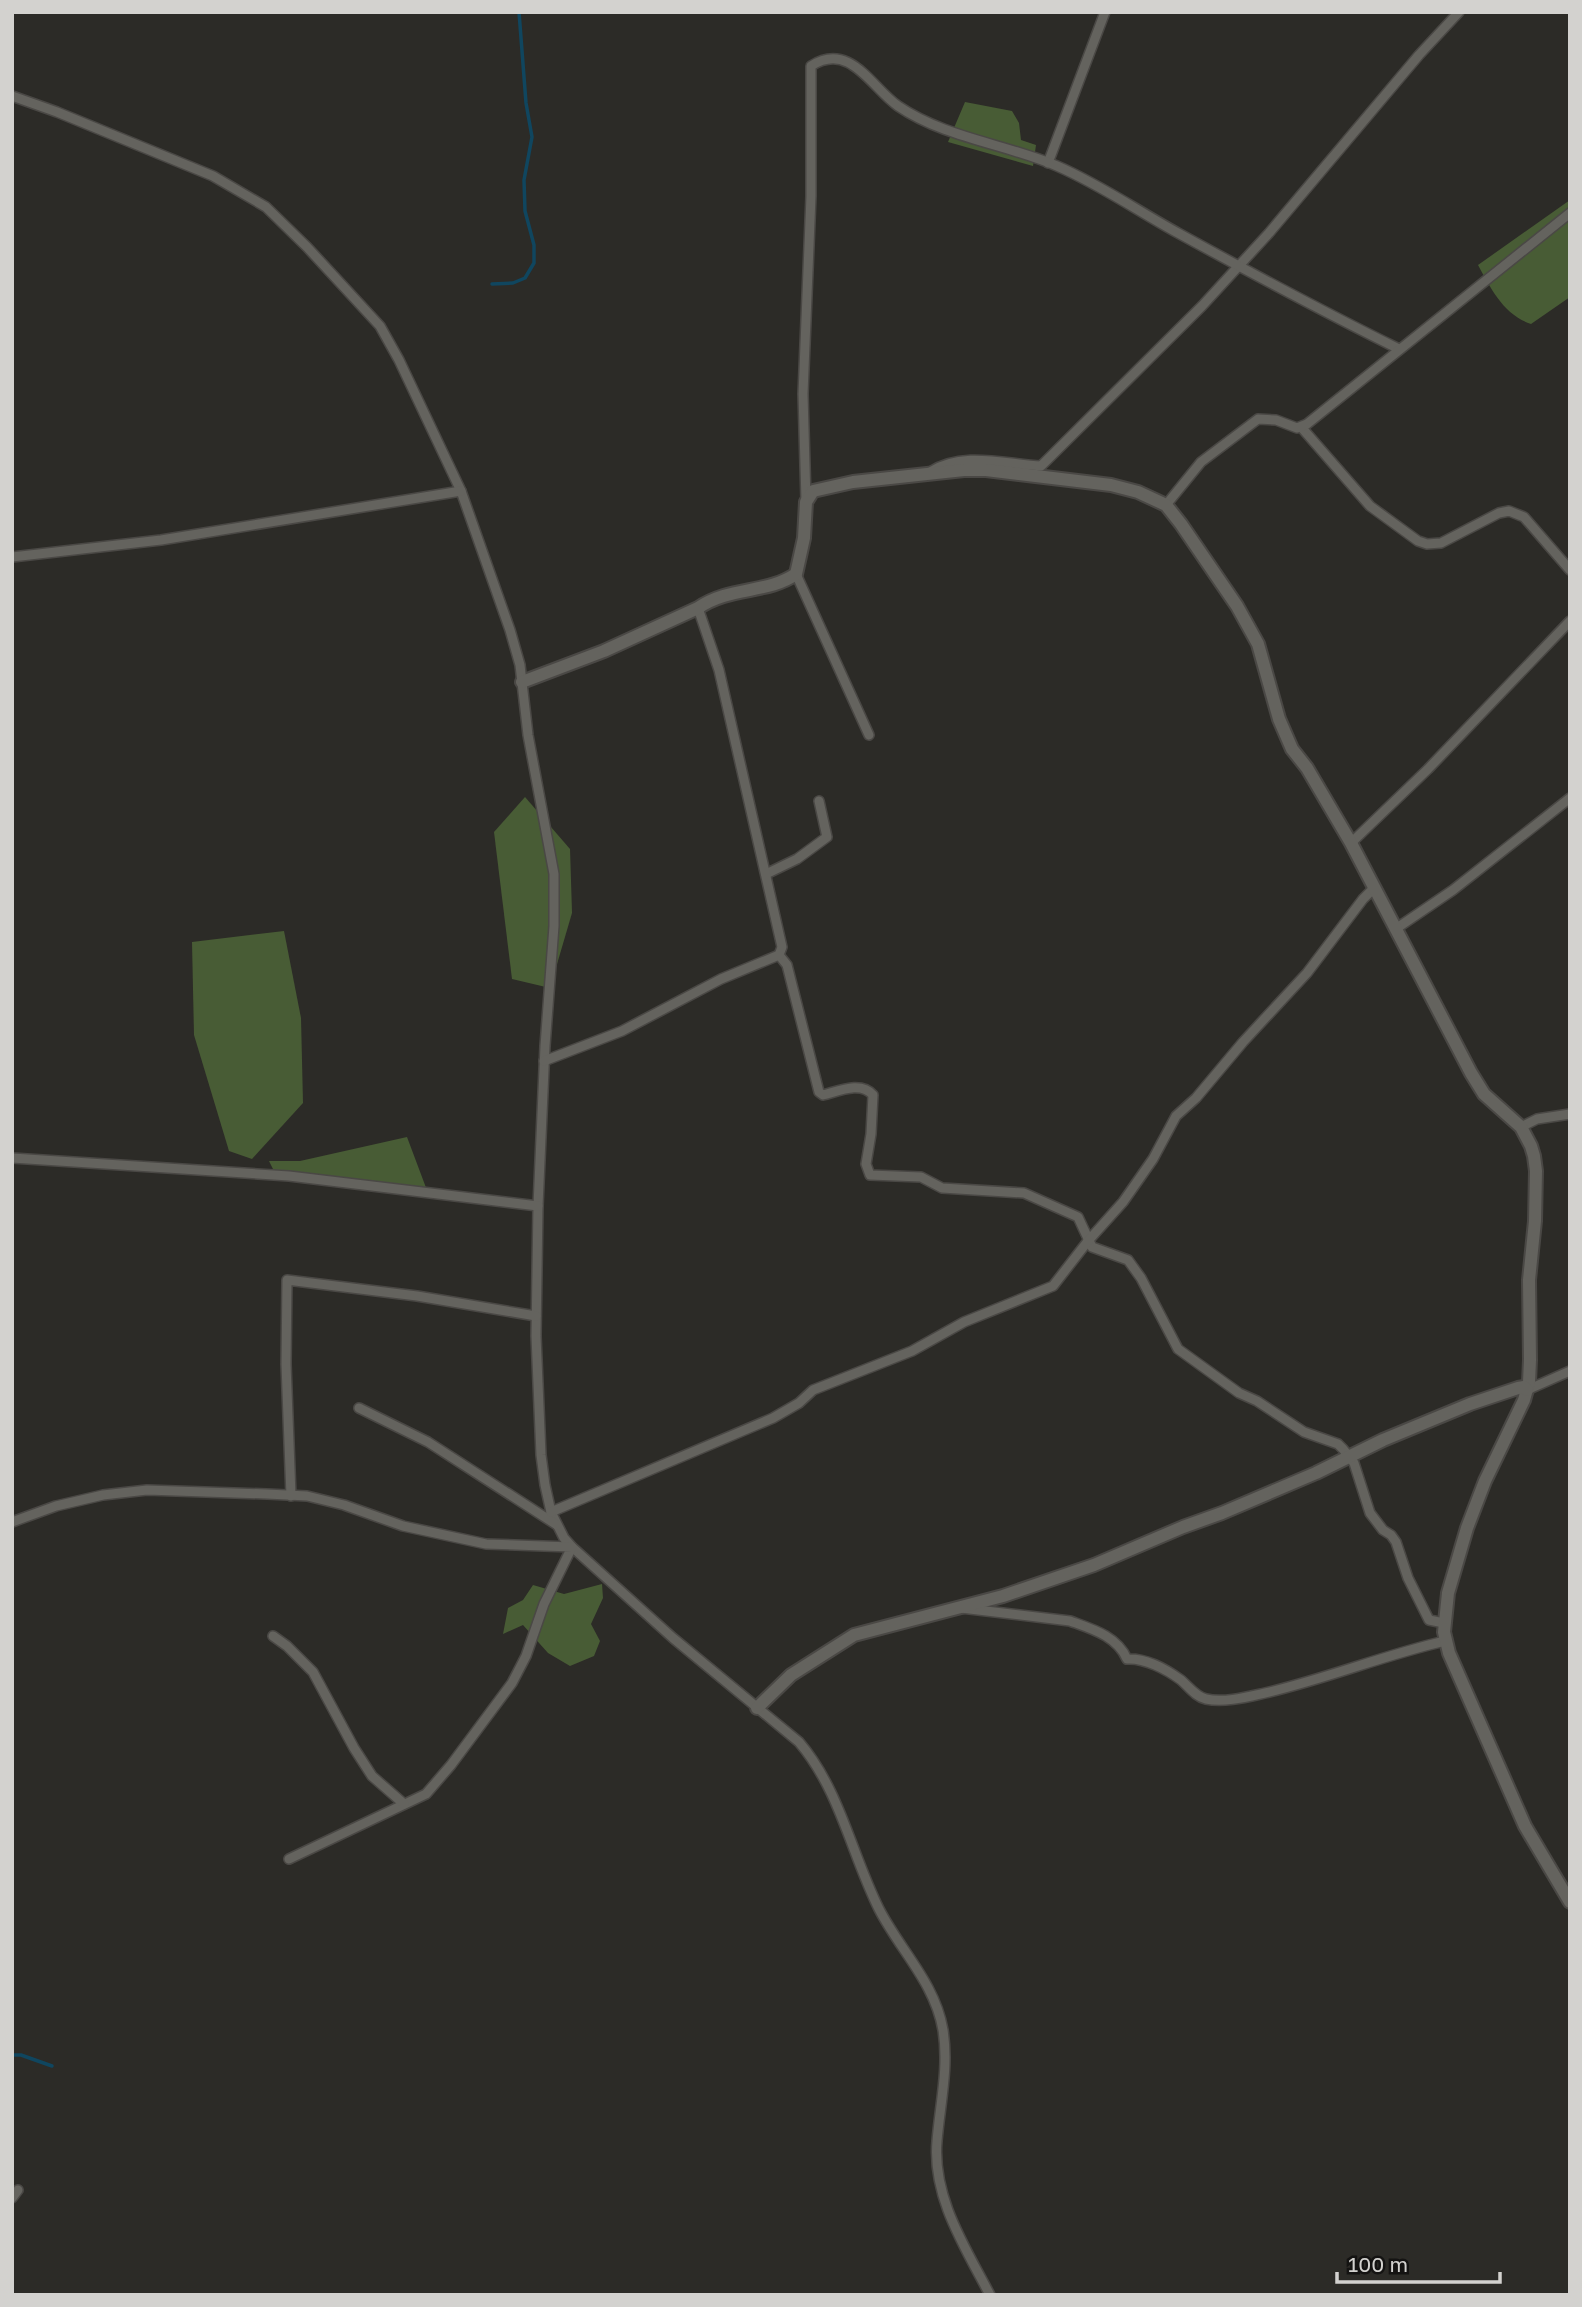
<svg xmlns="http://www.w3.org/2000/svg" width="1582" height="2307" viewBox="0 0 1582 2307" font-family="'Golos Text',sans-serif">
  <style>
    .green { fill: #485c35 }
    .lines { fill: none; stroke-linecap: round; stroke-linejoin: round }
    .stream { stroke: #10465f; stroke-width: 3.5 }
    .street-casing { stroke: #4a4845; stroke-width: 12 }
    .secondary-casing { stroke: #4a4845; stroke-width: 16 }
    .street { stroke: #64635e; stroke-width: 9 }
    .secondary { stroke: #64635e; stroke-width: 12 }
  </style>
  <rect width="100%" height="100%" fill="#2c2b27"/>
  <g class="green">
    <polygon points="965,102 1012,111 1019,123 1021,140 1036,145 1033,166 948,142"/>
    <path d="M1570 200V297L1531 324C1504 315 1491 289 1478 265Z"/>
    <polygon points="525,797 570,849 572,913 550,988 512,979 494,832"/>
    <polygon points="284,931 301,1018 303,1103 252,1159 229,1151 194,1035 192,942"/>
    <polygon points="407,1137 428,1193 276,1175 269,1161 300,1161"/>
    <polygon points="602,1584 603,1598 591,1624 600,1641 594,1656 570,1666 548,1653 523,1625 503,1634 508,1608 523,1600 533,1585 564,1594"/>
  </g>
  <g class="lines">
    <g class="stream">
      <polyline points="492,284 513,283 525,278 534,263 534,245 525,211 524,180 532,137 526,103 519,12"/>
      <polyline points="12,2055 21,2055 52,2066"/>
    </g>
    <g class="street-casing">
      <g id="street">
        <path d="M12 96 57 112 213 176 266 207 307 247 380 326 399 360 461 491 510 630 520 665 528 735 554 874V926L545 1046 538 1206 536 1336 541 1455 545 1485 551 1512 564 1538 572 1547 673 1638 799 1742C840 1790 851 1853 879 1909 900 1950 935 1983 943 2030 949 2068 940 2104 937 2141 932 2197 965 2247 990 2295"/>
        <polyline points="1048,163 1105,12"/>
        <polyline points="1302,428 1370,506 1418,541 1427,544 1441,543 1499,513 1509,511 1524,517 1570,570"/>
        <path d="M930 472C963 451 1004 464 1041 466L1202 306 1269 233 1419 55 1459 12"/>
        <path d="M806 501 803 394 811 196V66C850 41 871 87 898 106 945 138 1006 144 1057 166 1099 184 1138 211 1178 233 1251 273 1324 312 1399 349"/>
        <polyline points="1166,505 1201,462 1258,419 1276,420 1297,428 1307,424 1570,213"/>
        <polyline points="12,557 161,540 461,491"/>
        <polyline points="796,574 869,735"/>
        <polyline points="1351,843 1428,769 1570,621"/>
        <polyline points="766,874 797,859 827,837 819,801"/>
        <polyline points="1397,928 1453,890 1570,798"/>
        <path d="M779 955 787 965 819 1092 823 1095C839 1091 861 1081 873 1095L871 1134 866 1164 870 1175 921 1177 942 1188 1024 1193 1078 1217 1092 1247 1128 1260 1141 1278 1178 1349 1239 1393 1257 1401 1304 1432 1338 1444 1343 1449 1354 1463 1370 1513 1383 1530 1391 1535 1396 1542 1408 1578 1429 1620 1444 1623"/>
        <polyline points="544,1061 622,1031 721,979 779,955 782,947 719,670 698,608"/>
        <polyline points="1521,1127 1537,1119 1570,1114"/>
        <polyline points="12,1158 289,1176 538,1206"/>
        <polyline points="1527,1390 1570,1371"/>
        <polyline points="359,1408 428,1442 557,1525"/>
        <polyline points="291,1496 286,1364 287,1280 417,1296 536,1316"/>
        <polyline points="551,1512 773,1418 799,1403 813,1390 912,1351 964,1322 1053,1286 1088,1241 1123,1202 1153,1159 1176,1116 1196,1098 1243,1042 1307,973 1363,899 1374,888"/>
        <polyline points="12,1522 56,1506 103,1495 147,1490 267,1494 307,1496 344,1505 403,1526 486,1544 572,1547 544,1604 526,1656 512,1683 451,1765 426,1794 289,1859"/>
        <path d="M961 1608 1070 1621C1092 1629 1117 1636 1127 1659 1145 1658 1166 1669 1181 1680 1189 1687 1196 1697 1206 1699 1224 1703 1247 1697 1265 1693 1326 1679 1384 1655 1445 1641"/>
        <polyline points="273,1636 287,1646 313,1672 354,1748 372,1776 404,1804"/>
        <polyline points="12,2198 18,2190"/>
      </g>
    </g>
    <g class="secondary-casing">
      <g id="secondary">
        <path d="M522 682 604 651 698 608C730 586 767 594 796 574L804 538 806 502 813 491 853 482 964 470H986L1111 485 1138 492 1166 505 1181 524 1237 606 1258 644 1279 719 1292 749 1307 768 1351 843 1471 1073 1484 1094 1521 1127 1531 1146 1534 1156 1536 1171 1535 1221 1529 1280 1530 1360 1529 1382 1524 1400 1485 1481 1467 1528 1448 1593 1444 1632 1449 1653 1525 1826 1570 1902"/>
        <polyline points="757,1708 791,1675 854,1635 1003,1596 1094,1565 1183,1527 1222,1513 1316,1473 1383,1440 1470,1404 1518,1388 1524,1387 1527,1390"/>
      </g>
    </g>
    <use href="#street" class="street"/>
    <use href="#secondary" class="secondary"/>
  </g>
  <rect width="1582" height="2307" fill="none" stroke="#d3d2cf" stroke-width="28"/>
  <path d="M1337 2272v10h163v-10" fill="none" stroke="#d3d2cf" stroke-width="3.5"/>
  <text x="1348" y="2272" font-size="21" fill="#d3d2cf" stroke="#141312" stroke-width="5" paint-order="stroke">100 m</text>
</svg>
